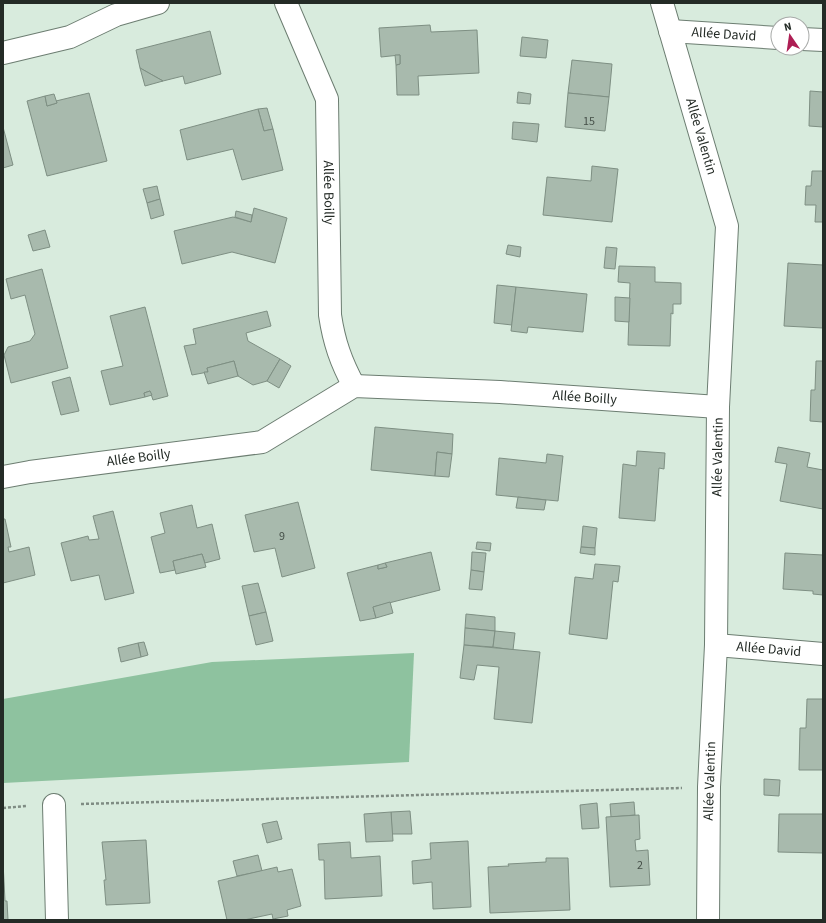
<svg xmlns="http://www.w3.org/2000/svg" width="826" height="923" viewBox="0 0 826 923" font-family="'Source Sans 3',sans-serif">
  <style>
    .forest { fill: #8ec29f }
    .building { fill: #a8baad; stroke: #7e8f83 }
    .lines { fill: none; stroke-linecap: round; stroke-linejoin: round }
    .minor-casing { stroke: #6c7d71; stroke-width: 24 }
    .path { stroke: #7f8c83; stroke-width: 2.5; stroke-dasharray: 3 2; stroke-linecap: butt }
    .minor { stroke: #fff; stroke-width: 22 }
    .labels { text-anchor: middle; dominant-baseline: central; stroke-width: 4; stroke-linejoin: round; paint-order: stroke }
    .number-label { font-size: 12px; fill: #454f48 }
    .street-label { font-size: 14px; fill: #242b26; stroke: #fff }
  </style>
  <rect width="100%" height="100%" fill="#d8ebdd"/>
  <polygon class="forest" points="414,653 409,762 3,783 3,699 212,662"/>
  <g class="building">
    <polygon points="430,25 431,32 477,30 479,73 418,76 419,95 397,95 396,65 400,64 400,55 381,57 379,28"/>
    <polygon points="210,31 221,74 185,84 183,76 163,81 140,68 136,50"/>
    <polygon points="522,37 548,40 546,58 520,56"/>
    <polygon points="395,55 400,55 400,64 396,65"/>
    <polygon points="572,60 612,64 609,97 568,93"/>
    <polygon points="140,68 163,81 145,86"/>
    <polygon points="810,91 823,92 823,127 809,126"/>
    <polygon points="518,92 531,94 530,104 517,103"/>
    <polygon points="89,93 107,161 47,176 27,101 45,96 47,106 57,103 56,101"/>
    <polygon points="568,93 609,97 605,131 565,127"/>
    <polygon points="54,94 57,103 47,106 45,96"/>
    <polygon points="267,108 273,129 264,131 258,109"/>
    <polygon points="258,109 264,131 273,129 283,170 242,180 233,149 187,160 180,130"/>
    <polygon points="513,122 539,124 537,142 512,139"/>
    <polygon points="3,127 13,165 3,168"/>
    <polygon points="592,166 618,169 612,222 543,215 547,177 591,181"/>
    <polygon points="812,171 823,171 823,222 815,222 816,205 805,205 806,186 811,186"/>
    <polygon points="157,186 160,199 147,203 143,189"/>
    <polygon points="160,199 164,215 151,219 147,203"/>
    <polygon points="254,208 287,218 275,263 232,252 182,264 174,231 233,217 251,222"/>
    <polygon points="236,211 252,215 251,222 235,217"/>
    <polygon points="45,230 50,247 33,251 28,235"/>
    <polygon points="508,245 521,247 520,257 506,254"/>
    <polygon points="606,247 617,248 615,269 604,268"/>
    <polygon points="788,263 823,265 823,328 784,326"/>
    <polygon points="619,266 655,267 655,282 681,283 681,304 673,304 673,314 671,313 670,346 628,345 630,283 618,282"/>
    <polygon points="42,269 68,368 11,383 4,355 8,347 30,341 35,334 25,295 11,299 6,279"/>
    <polygon points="497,285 516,287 512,325 494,323"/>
    <polygon points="516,287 587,294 583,332 528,327 527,333 511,331"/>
    <polygon points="615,297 630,298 629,322 615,321"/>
    <polygon points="145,307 168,396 153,400 150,391 144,393 145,397 110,405 101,371 123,366 110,316"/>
    <polygon points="267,311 271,326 246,333 248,341 280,359 267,381 253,385 238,376 234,361 207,368 208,372 192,375 184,346 196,344 193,329"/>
    <polygon points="280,359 291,366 279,388 267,381"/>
    <polygon points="234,361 238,376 208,384 204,372 208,372 207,368"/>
    <polygon points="816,361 823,361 823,422 810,421 811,390 815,390"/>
    <polygon points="70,377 79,411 61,415 52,382"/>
    <polygon points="150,391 152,395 145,397 144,393"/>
    <polygon points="375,427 453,434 452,454 437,452 435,476 371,470"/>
    <polygon points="778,447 810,453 807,467 823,470 823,509 780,501 787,464 775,462"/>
    <polygon points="637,451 665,453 664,469 659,468 655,521 619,518 623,464 636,466"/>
    <polygon points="437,452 452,454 449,477 435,476"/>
    <polygon points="547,454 563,456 558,501 496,495 499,458 546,463"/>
    <polygon points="518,497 546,500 544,510 516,508"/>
    <polygon points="298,502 315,568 282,577 275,548 254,552 245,515"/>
    <polygon points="192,505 197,528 212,524 220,559 205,563 202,554 173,561 175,570 160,573 151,537 165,533 160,513"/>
    <polygon points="113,511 134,593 105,600 99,575 71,581 61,543 88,536 89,540 99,539 93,516"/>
    <polygon points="3,519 5,519 11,547 8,547 9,552 29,547 35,575 3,583"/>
    <polygon points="583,526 597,528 595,548 581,547"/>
    <polygon points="477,542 491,543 490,551 476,549"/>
    <polygon points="581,547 595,548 595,555 580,553"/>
    <polygon points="431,552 440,590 373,607 376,618 360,621 347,573 378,565 378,569 387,567 385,563"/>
    <polygon points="472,552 486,553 484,572 471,570"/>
    <polygon points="785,553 823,555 823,595 813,594 813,591 783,589"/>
    <polygon points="202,554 206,567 176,574 173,561"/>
    <polygon points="385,563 387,567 378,569 378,565"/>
    <polygon points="595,564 620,566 618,582 613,581 607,639 569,634 575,577 593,579"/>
    <polygon points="471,570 484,572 482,590 469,589"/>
    <polygon points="258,583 266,612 249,616 242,586"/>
    <polygon points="390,602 393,613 376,618 373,607"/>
    <polygon points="266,612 273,641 256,645 249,616"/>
    <polygon points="466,614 495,617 495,631 465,628"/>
    <polygon points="465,628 495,631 493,647 464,645"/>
    <polygon points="495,631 515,633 513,650 493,647"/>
    <polygon points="144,642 148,655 141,657 138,643"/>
    <polygon points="138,643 141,657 121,662 118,648"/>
    <polygon points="464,645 540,652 532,723 494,719 499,667 477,665 474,680 460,678"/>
    <polygon points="807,699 823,699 823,770 799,770 800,728 806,728"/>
    <polygon points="764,779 780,780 779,796 764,795"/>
    <polygon points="634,802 635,815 611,817 610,804"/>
    <polygon points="597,803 599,828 582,829 580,805"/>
    <polygon points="410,811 412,834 392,834 391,812"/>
    <polygon points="391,812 393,841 366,842 364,814"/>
    <polygon points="779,814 823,814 823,853 778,852"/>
    <polygon points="639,815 640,839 635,840 636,851 648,850 650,885 610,887 606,817"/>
    <polygon points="277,821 282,839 267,843 262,824"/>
    <polygon points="146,840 150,903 106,905 104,880 106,880 102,842"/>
    <polygon points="468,841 471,907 433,909 432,882 413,884 412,861 431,859 430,843"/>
    <polygon points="350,842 351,858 380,856 382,896 325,899 324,860 319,860 318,844"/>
    <polygon points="258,855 262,871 237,876 233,861"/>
    <polygon points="546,858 568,858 570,910 490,913 488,867 509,866 508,864 546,862"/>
    <polygon points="3,862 5,901 7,901 8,920 3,920"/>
    <polygon points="277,867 278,872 292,869 301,906 287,910 288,916 273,919 272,914 244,920 227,920 218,881"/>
  </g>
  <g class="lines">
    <g class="minor-casing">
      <g id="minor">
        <path id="s1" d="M286 3 327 99 330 315C334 342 341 362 354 386"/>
        <path id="s2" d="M662 3 727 226 718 407 716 645 709 787 708 920"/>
        <path id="s3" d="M670 31 778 38"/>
        <polyline points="802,39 823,40"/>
        <polyline points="3,53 70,37 116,15 158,3"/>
        <path id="s4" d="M3 477 30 472 262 442 354 386 500 392 718 407"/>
        <path id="s5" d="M716 645 823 654"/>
        <polyline points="54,805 57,920"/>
      </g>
    </g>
    <g class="path">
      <polyline points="81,804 682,788"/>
      <polyline points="3,808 26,806"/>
    </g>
    <use href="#minor" class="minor"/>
  </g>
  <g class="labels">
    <g class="number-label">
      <text x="589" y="121">15</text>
      <text x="282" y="536">9</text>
      <text x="640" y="865">2</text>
    </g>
    <g class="street-label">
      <text stroke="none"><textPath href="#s3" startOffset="54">Allée David</textPath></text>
      <text stroke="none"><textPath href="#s2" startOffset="139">Allée Valentin</textPath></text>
      <text stroke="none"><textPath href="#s1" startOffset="198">Allée Boilly</textPath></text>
      <text stroke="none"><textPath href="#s4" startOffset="600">Allée Boilly</textPath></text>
      <text transform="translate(718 457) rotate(-89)">Allée Valentin</text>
      <text stroke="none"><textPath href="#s4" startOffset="137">Allée Boilly</textPath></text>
      <text stroke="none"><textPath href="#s5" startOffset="53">Allée David</textPath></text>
      <text transform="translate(710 781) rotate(-88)">Allée Valentin</text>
    </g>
  </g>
  <rect width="826" height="923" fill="none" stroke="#242b26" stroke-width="8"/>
  <g transform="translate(790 36) rotate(347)"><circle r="19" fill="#ffffff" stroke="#a7aaa8"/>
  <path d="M0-3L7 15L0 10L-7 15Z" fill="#ae1e54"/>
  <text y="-6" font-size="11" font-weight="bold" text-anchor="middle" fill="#242b26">N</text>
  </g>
</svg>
